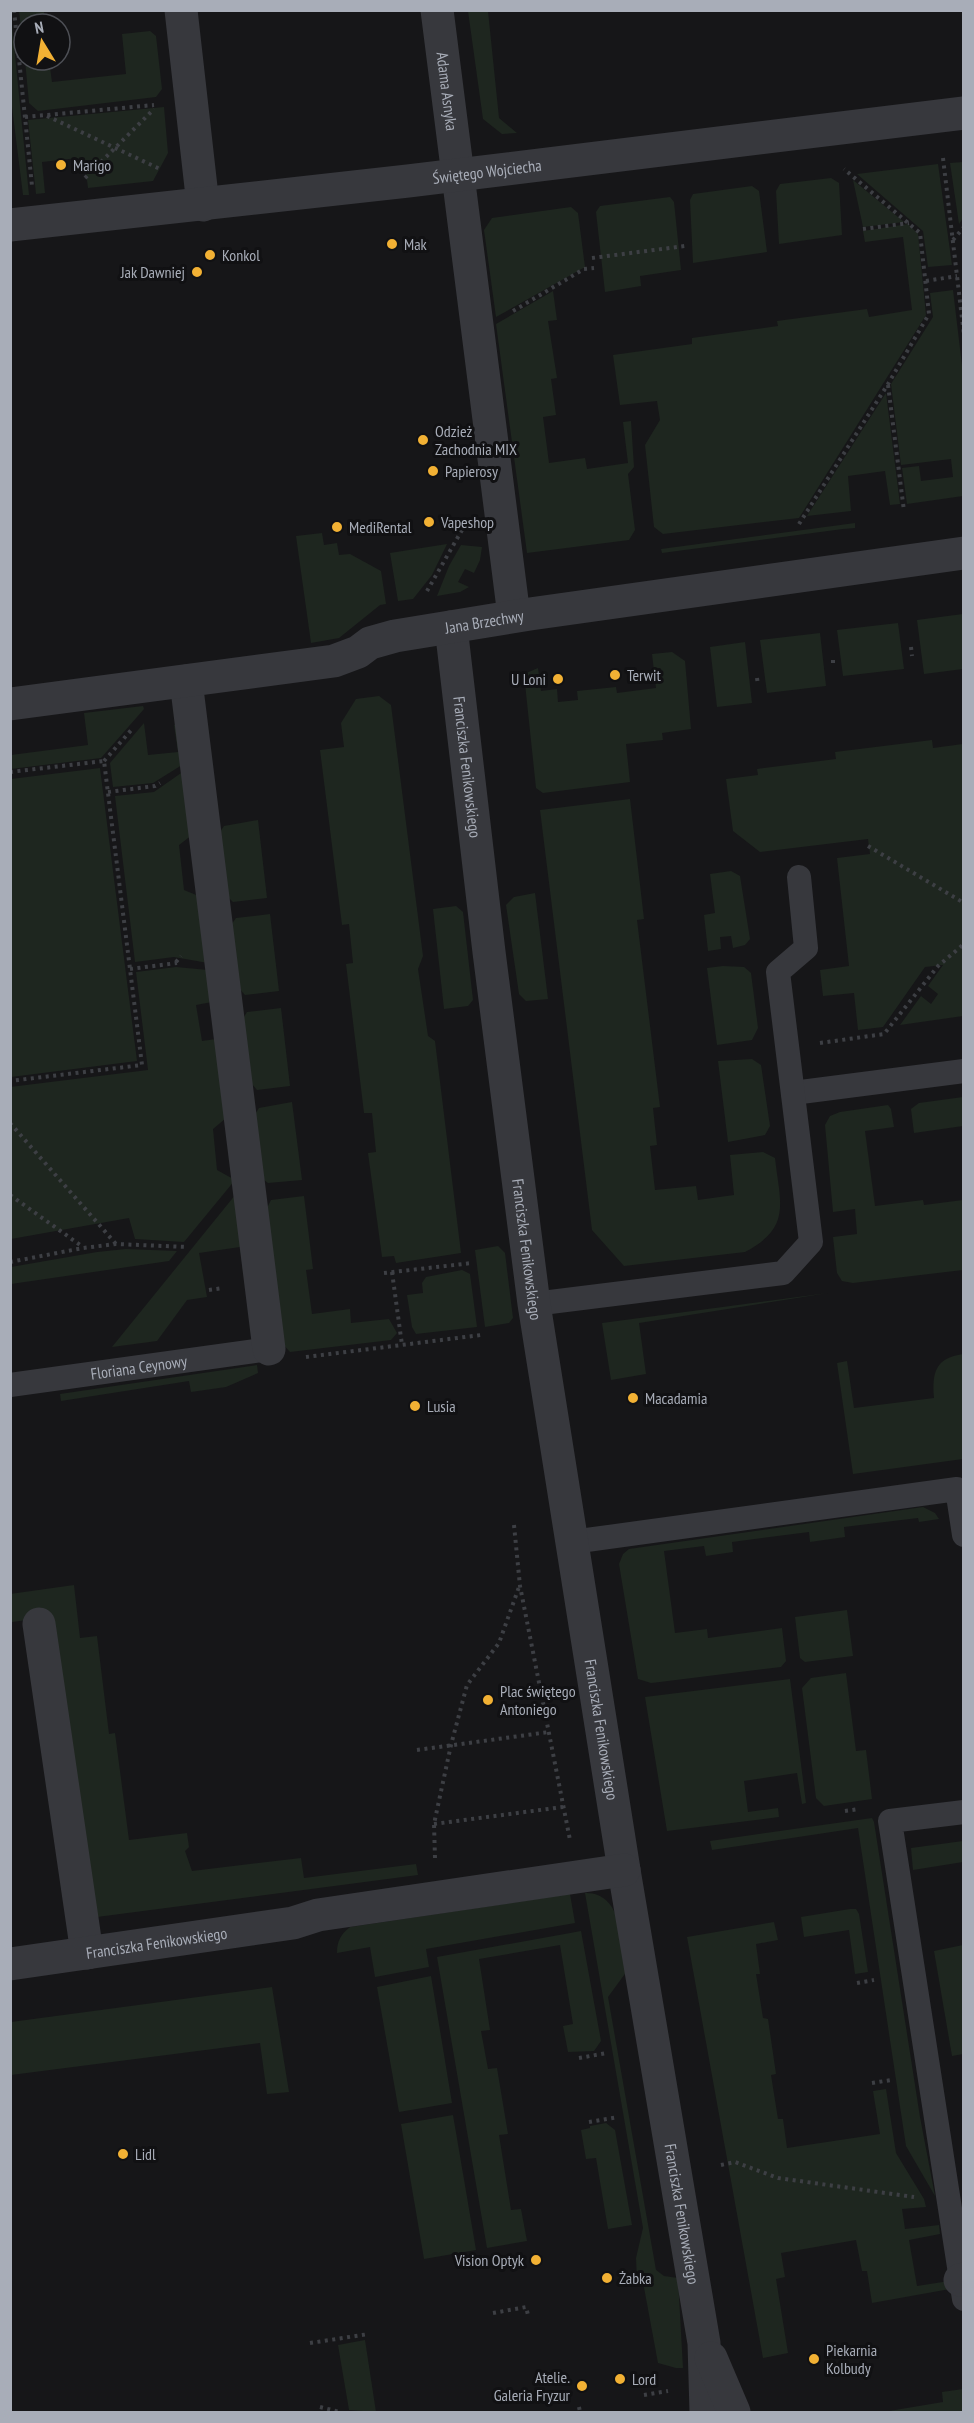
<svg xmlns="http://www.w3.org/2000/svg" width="974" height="2423" viewBox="0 0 974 2423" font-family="'PT Sans Narrow',sans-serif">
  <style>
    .green { fill: #1e261f }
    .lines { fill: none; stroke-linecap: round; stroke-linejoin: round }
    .path { stroke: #3d3f44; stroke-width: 4; stroke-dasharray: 3 4.5; stroke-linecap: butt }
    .service { stroke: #37383d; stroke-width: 24 }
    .minor { stroke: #37383d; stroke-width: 33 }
    .poi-dot { fill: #f2b134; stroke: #111113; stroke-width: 2 }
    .labels { text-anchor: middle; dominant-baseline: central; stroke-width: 6; stroke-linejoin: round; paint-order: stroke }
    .street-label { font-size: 16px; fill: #a8adb8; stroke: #111113 }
    .poi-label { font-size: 16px; fill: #a8adb8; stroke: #111113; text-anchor: start }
  </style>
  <rect width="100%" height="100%" fill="#161618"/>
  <g class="green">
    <polygon points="19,11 44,11 45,24 24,24 24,53"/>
    <polygon points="468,11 488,11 499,118 517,133 502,134 483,119"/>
    <polygon points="11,15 29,195 23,195 11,99"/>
    <polygon points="150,31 156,36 162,89 156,97 38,111 29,103 25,60 49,60 52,82 126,74 122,34"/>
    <polygon points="164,107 168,153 153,181 88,188 86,172 80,167 78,158 42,162 45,193 36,194 28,120"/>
    <polygon points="963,162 963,218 959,224 950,163"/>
    <polygon points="938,164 952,265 928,267 923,231 857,174"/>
    <polygon points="831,178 839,183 842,235 779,244 776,191 780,184"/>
    <polygon points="853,180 904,222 863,227"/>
    <polygon points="752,186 759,191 767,252 693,263 690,200 693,194"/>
    <polygon points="670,197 674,202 681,270 640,276 641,286 605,292 596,212 600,206"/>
    <polygon points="571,207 578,213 585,267 496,317 484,230 492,218"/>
    <polygon points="908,224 918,234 926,315 799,518 663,534 654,527 645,445 660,420 657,401 620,405 613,355 692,344 692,338 778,326 777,321 867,309 869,317 912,310 903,237 865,242 863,231"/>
    <polygon points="953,290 964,382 963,496 907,504 902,468 919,466 921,481 953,477 951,459 901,465 891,384 933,317 930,293"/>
    <polygon points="553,291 557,320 548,321 557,378 551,379 556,415 543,417 549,463 585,458 587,469 628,463 623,422 631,421 634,467 628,474 635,530 629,540 527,553 496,324"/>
    <polygon points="886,393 900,504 890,505 885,471 848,476 851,511 807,516"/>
    <polygon points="855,523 855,528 843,529 662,553 661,549"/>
    <polygon points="322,533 324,545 337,543 339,555 350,554 381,571 386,604 380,605 339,638 311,643 296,536"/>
    <polygon points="447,544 432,575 413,599 398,601 390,553"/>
    <polygon points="461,545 482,547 480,560 474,573 465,569 458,582 469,587 460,592 437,596 449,566"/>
    <polygon points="963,614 963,669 924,674 917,620"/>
    <polygon points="898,623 904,669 843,676 837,630"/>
    <polygon points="820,633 826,686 767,693 760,640"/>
    <polygon points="745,642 752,703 717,707 710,647"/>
    <polygon points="672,652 685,661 691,729 662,733 663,740 626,744 630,782 543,793 536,788 524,674 538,668 541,691 557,689 558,702 578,700 577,691 616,687 617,693 656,688 652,654"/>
    <polygon points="379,696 391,705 423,956 418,969 428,1036 435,1041 461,1253 396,1263 394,1256 382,1257 368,1153 376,1152 372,1113 364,1113 346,964 353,963 349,924 342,925 320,750 344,747 341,723 356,699"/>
    <polygon points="143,706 144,709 101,758 11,769 11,755 88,745 84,713"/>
    <polygon points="144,723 148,755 178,752 174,725 177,724 182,765 153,783 113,787 110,763"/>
    <polygon points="932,740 933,748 963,744 963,1016 900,1025 921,996 931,1004 938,994 928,986 943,965 925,967 883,1027 858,1030 854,993 823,996 820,970 849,966 837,858 870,854 868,839 760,852 733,831 726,779 758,775 757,769 836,759 835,752"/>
    <polygon points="100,768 137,1061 11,1077 11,779"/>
    <polygon points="184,771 192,835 179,845 184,890 201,897 208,963 174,957 135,962 115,796 154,792"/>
    <path d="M630 799 644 919 637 920 660 1107 653 1108 657 1145 650 1146 655 1190 696 1186 698 1200 734 1195 730 1155 763 1152 775 1158C780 1203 792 1227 745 1252L624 1266 592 1230 540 810Z"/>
    <polygon points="258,820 267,898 233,902 225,894 218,835 224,826"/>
    <polygon points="731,871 740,876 750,939 745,945 733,948 731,936 720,937 721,949 708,951 704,915 715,913 710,874"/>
    <polygon points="535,893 548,999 526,1001 519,994 506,905 514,897"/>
    <polygon points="456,906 463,912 473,1000 468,1006 444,1009 433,909"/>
    <polygon points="270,914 279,991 245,995 237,986 229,928 236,918"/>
    <polygon points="723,966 744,967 751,973 758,1028 752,1040 717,1045 707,968"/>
    <polygon points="176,967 208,970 212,1002 196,1005 202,1041 216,1039 226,1118 213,1129 217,1170 235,1180 184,1242 135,1239 129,1218 11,1239 10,1087 148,1070 136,972"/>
    <polygon points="281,1008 290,1086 257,1090 251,1083 242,1020 247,1012"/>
    <polygon points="752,1059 761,1065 770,1126 765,1135 728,1142 718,1061"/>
    <polygon points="963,1097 963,1126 914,1133 911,1109 919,1103"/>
    <polygon points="292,1102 302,1180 268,1183 263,1179 254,1116 259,1108"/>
    <polygon points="888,1105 891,1109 894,1127 865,1131 875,1206 923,1200 924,1205 963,1200 963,1270 853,1283 842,1281 837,1273 833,1237 857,1234 855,1209 833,1212 825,1125 830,1116 840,1112"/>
    <polygon points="236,1194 244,1279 240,1247 199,1253 207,1297 187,1300 157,1341 112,1347"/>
    <polygon points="304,1196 313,1269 306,1270 312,1314 350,1309 351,1323 389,1319 397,1333 391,1340 290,1352 282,1343 266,1210 271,1200"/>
    <polygon points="498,1246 505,1253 513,1318 509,1323 485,1327 475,1250"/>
    <polygon points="126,1249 177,1251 169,1261 11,1284 11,1267 97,1252"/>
    <polygon points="462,1270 470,1274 477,1327 416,1334 412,1327 407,1295 423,1293 422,1283 426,1277"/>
    <polygon points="828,1293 639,1323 646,1374 611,1380 602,1323"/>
    <path d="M963 1354V1459L853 1474 837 1363 847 1361 854 1408 934 1398C932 1373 935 1358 963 1354Z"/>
    <polygon points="257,1365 258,1373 226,1387 191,1392 189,1381 61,1401 60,1394"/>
    <polygon points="923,1507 935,1513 939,1519 919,1522 918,1518 844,1527 845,1537 810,1542 809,1532 732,1542 733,1552 706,1556 704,1546 664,1551 675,1633 707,1629 708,1638 782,1628 786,1661 781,1667 660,1682 651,1683 638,1679 619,1564 623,1554 629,1549"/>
    <polygon points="74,1585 80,1638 97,1636 109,1734 115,1733 129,1840 187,1833 189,1847 185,1851 192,1871 301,1858 304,1878 416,1864 418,1875 97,1917 50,1617 12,1622 10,1594"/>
    <polygon points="847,1610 853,1656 805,1662 800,1658 795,1617"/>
    <polygon points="846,1673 856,1751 866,1750 872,1799 824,1806 816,1798 802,1688 811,1678"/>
    <polygon points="790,1679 806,1803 802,1804 797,1773 744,1781 748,1812 778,1808 779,1817 667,1831 645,1697"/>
    <polygon points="872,1818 874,1822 920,2117 935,2196 906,2146 858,1828 712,1850 710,1841"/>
    <polygon points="963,1841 963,1862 913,1870 911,1848"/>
    <path d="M585 1893C623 1892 622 1944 627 1971L608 1997 656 2270 664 2276 678 2278 683 2368H676L658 2363 643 2282 637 2280 636 2258 643 2228Z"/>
    <path d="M570 1894 575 1923 426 1949 429 1967 375 1977 370 1947 337 1953C337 1941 341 1934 350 1927Z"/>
    <polygon points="850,1909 856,1909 859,1914 868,1972 855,1974 849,1930 804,1937 801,1917"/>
    <polygon points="774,1922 778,1940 756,1944 760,1974 756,1974 763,2018 768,2019 776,2074 771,2075 778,2119 783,2119 787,2148 880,2134 873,2091 886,2089 896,2153 924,2199 926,2207 902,2209 905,2229 939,2225 940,2234 909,2240 917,2286 949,2281 950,2289 872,2303 867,2271 862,2271 856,2240 781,2253 785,2277 776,2279 788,2353 763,2358 687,1937"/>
    <polygon points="581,1931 601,2041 594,2051 568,2052 563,2026 573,2024 560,1945 479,1959 490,2030 481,2031 488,2069 497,2068 508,2134 499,2135 511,2210 521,2209 527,2241 487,2248 437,1957"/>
    <polygon points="963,1945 963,2054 952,2056 934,1951"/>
    <polygon points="431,1976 452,2103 399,2112 377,1987"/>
    <polygon points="272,1987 289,2092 267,2094 260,2043 11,2075 11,2022"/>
    <polygon points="453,2115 476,2250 424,2259 401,2124"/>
    <polygon points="606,2123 615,2130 632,2225 608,2229 596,2158 586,2159 581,2130 590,2128 590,2126"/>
    <polygon points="365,2340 376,2412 349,2410 338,2345"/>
    <polygon points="963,2389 963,2412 883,2412 943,2402 942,2392"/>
  </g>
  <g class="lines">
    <g class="path">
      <polyline points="14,10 32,186"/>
      <polyline points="47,116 160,169"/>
      <polyline points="25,117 154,105"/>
      <polyline points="943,158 964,335"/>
      <polyline points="85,178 154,109"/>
      <polyline points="863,229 909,223"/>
      <polyline points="953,240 964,227"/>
      <polyline points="592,258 685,246"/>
      <polyline points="926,281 957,276"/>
      <polyline points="513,311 584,269 594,268"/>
      <polyline points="888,385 904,511"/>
      <polyline points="799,524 888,384 929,314 920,233 844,169"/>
      <polyline points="427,591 462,530"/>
      <polyline points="911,647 912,656"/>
      <polyline points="833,660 833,667"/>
      <polyline points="757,678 758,685"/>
      <polyline points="104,761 133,728"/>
      <polyline points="10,772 104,761 142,1065 10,1081"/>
      <polyline points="108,792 155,786 160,783"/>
      <polyline points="868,846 964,903"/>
      <polyline points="176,962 181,956"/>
      <polyline points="130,969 177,963"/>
      <polyline points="820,1043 884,1034 938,966 964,944"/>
      <polyline points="10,1123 116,1244"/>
      <polyline points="10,1195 83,1247"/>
      <polyline points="10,1262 83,1248 116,1244 187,1247"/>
      <polyline points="392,1272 402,1345"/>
      <polyline points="384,1273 472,1263"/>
      <polyline points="209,1290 223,1288"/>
      <polyline points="306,1357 481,1335"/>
      <polyline points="514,1525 520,1586 570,1840"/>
      <polyline points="417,1750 549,1732"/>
      <polyline points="845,1811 859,1809"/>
      <polyline points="434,1824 563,1807"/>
      <polyline points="435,1858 434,1824 451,1745 467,1685 499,1643 519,1587"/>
      <polyline points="857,1983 874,1980"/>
      <polyline points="579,2058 607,2053"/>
      <polyline points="872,2083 891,2080"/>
      <polyline points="589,2122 618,2117"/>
      <polyline points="721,2165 735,2162 778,2178 914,2197"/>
      <polyline points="493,2313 526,2307 528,2315"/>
      <polyline points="310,2343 369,2334"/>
      <polyline points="644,2395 668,2391"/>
      <polyline points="320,2407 340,2412"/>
      <polyline points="579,2407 580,2412"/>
    </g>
    <g class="service">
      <polyline points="793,1093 964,1071"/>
      <polyline points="534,1304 783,1273 811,1242 778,972 806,948 799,877"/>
      <path id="s1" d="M10 1385 269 1349"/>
      <polyline points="572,1542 957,1489 964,1535"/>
      <polyline points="964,1812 890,1821 964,2299"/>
    </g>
    <g class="minor">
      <polyline points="181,10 203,205"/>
      <path id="s2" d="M437 10 514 616"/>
      <path id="s3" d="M10 225 408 181 964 113"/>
      <path id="s4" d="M451 627 489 952 534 1304 625 1876 704 2343 706 2412"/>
      <polyline points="186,681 269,1349"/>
      <path id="s5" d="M10 704 334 661 358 652 370 643 395 636 530 614 964 553"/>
      <polyline points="39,1624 87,1953"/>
      <path id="s6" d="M10 1964 293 1923 318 1915 624 1870"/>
      <polyline points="960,2280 964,2279"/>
      <polyline points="711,2358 734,2412"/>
    </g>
  </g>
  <g class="poi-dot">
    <circle cx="61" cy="165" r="6"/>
    <circle cx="392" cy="244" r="6"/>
    <circle cx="210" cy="255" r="6"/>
    <circle cx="197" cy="272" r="6"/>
    <circle cx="423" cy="440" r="6"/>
    <circle cx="433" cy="471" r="6"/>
    <circle cx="429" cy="522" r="6"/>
    <circle cx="337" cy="527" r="6"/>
    <circle cx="615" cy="675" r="6"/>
    <circle cx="558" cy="679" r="6"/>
    <circle cx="633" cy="1398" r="6"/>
    <circle cx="415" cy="1406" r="6"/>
    <circle cx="488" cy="1700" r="6"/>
    <circle cx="123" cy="2154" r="6"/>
    <circle cx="536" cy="2260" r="6"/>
    <circle cx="607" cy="2278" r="6"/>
    <circle cx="814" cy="2359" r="6"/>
    <circle cx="620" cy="2379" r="6"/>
    <circle cx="582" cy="2386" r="6"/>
  </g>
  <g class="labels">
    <g class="street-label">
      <text stroke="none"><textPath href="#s2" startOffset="82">Adama Asnyka</textPath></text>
      <text stroke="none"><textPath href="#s3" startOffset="480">Świętego Wojciecha</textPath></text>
      <text stroke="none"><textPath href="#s5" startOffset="484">Jana Brzechwy</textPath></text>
      <text stroke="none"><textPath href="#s4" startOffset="141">Franciszka Fenikowskiego</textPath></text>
      <text stroke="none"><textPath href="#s4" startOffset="627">Franciszka Fenikowskiego</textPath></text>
      <text stroke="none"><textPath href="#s1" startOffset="130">Floriana Ceynowy</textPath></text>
      <text stroke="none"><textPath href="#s4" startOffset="1113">Franciszka Fenikowskiego</textPath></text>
      <text stroke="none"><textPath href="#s6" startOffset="148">Franciszka Fenikowskiego</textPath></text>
      <text stroke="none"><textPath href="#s4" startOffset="1604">Franciszka Fenikowskiego</textPath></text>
    </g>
    <g class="poi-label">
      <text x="73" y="165">Marigo</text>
      <text x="404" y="244">Mak</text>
      <text x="222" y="255">Konkol</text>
      <text x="185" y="272" text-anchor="end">Jak Dawniej</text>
      <text x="435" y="431">Odzież<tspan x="435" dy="18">Zachodnia MIX</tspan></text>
      <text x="445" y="471">Papierosy</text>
      <text x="441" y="522">Vapeshop</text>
      <text x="349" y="527">MediRental</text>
      <text x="627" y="675">Terwit</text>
      <text x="546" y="679" text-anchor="end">U Loni</text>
      <text x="645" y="1398">Macadamia</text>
      <text x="427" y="1406">Lusia</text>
      <text x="500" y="1691">Plac świętego<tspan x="500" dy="18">Antoniego</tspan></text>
      <text x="135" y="2154">Lidl</text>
      <text x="524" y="2260" text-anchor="end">Vision Optyk</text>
      <text x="619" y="2278">Żabka</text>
      <text x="826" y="2350">Piekarnia<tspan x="826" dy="18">Kolbudy</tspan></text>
      <text x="570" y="2377" text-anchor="end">Atelie.<tspan x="570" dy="18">Galeria Fryzur</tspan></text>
      <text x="632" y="2379">Lord</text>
    </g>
  </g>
  <rect width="974" height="2423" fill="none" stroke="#a8adb8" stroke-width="24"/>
  <g transform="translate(42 42) rotate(349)"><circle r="28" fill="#111113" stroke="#4d4f55" stroke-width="1.5"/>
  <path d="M0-4.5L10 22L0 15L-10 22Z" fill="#f2b134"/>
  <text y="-9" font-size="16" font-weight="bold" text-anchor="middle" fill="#a8adb8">N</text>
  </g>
</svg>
